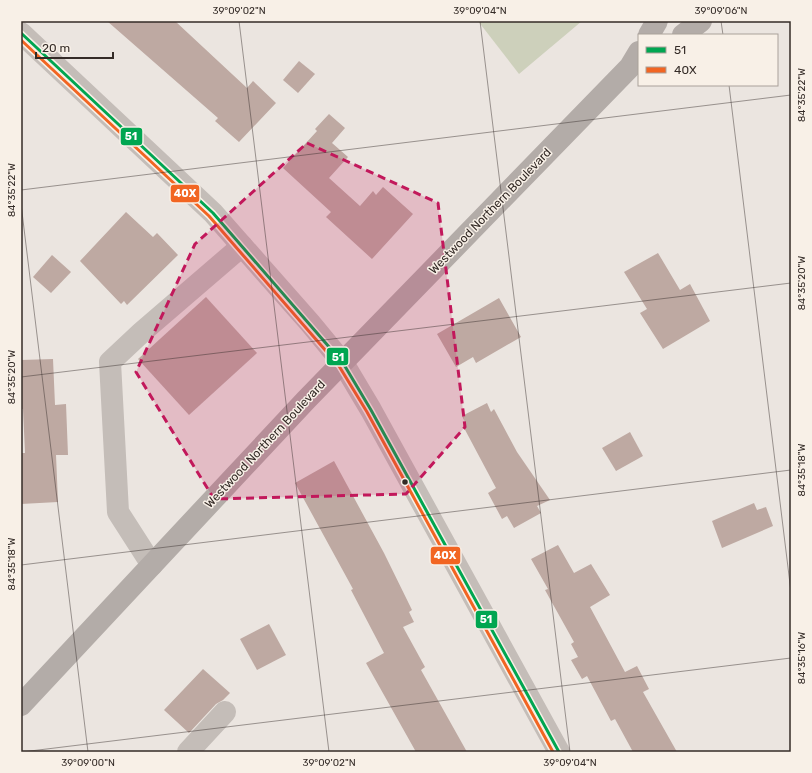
<svg xmlns="http://www.w3.org/2000/svg" width="812" height="773" viewBox="0 0 812 773" font-family="Rubik,sans-serif">
  <style>
    .green { fill: #cdd0bb }
    .building { fill: #bea9a2 }
    .lines { fill: none; stroke-linecap: round; stroke-linejoin: round }
    .minor { stroke: #c4bdb8; stroke-width: 22 }
    .major { stroke: #b3aca8; stroke-width: 22 }
    .bus-1-casing { stroke: #f8f0e7; stroke-width: 6 }
    .bus-2-casing { stroke: #f8f0e7; stroke-width: 6 }
    .bus-1 { stroke: #00a651; stroke-width: 3 }
    .bus-2 { stroke: #f26522; stroke-width: 3 }
    .marked { fill: #c2185b; fill-opacity: 0.2; stroke: #c2185b; stroke-width: 3; stroke-dasharray: 8 5; stroke-linejoin: round }
    .ticks { fill: none; stroke: #342b27; stroke-width: 1; stroke-opacity: 0.45 }
    .bus-dot { fill: #342b27; stroke: #f8f0e7; stroke-width: 1.5 }
    .labels { text-anchor: middle; dominant-baseline: central; stroke-width: 3; stroke-linejoin: round; paint-order: stroke }
    .street-label { font-size: 12px; fill: #342b27; stroke: #f8f0e7 }
    .line-badge { stroke: #f8f0e7; stroke-width: 1.5 }
    .badge-label { font-size: 11px; text-anchor: middle; font-weight: bold; fill: #fff }
    .neatline { fill: none; stroke: #342b27; stroke-width: 1.5 }
    .ticks-label { font-size: 10px; text-anchor: middle; fill: #342b27 }
  </style>
  <rect width="100%" height="100%" fill="#ebe5e0"/>
  <polygon class="green" points="478,21 582,21 519,74"/>
  <g class="building">
    <polygon points="107,21 175,21 247,88 253,81 276,103 239,142 215,121 218,118"/>
    <polygon points="299,61 315,74 298,93 283,80"/>
    <polygon points="329,114 345,128 332,143 348,157 329,178 360,206 373,191 376,195 383,187 413,214 372,259 326,217 331,212 283,168 317,131 315,129"/>
    <polygon points="126,212 153,237 157,233 178,255 127,305 124,301 121,304 80,261"/>
    <polygon points="658,253 680,290 690,284 710,321 663,349 640,313 647,309 624,272"/>
    <polygon points="52,255 71,272 51,293 33,277"/>
    <polygon points="206,297 257,353 189,415 138,359"/>
    <polygon points="499,298 521,337 476,363 473,357 456,367 437,334"/>
    <polygon points="53,359 55,405 66,404 68,455 56,455 58,502 21,504 21,453 25,453 23,409 21,409 21,360"/>
    <polygon points="487,403 491,412 494,409 517,452 550,500 537,506 541,513 514,528 507,516 502,519 488,493 496,488 463,426 466,424 462,416"/>
    <polygon points="630,432 643,456 616,471 602,448"/>
    <polygon points="334,461 384,553 412,610 409,612 414,622 403,627 425,667 421,670 467,752 416,752 366,663 384,653 351,590 353,589 295,483"/>
    <polygon points="754,503 757,510 766,507 773,526 722,548 712,521"/>
    <polygon points="558,545 574,573 591,564 610,595 590,607 625,672 637,666 649,689 643,692 677,752 633,752 615,719 611,721 587,676 582,679 571,660 578,657 571,644 574,642 545,590 548,589 531,559"/>
    <polygon points="269,624 286,655 257,670 240,639"/>
    <polygon points="203,669 230,693 223,700 216,704 189,733 164,710"/>
  </g>
  <g class="lines">
    <g class="minor">
      <polyline points="21,33 213,213 310,323 343,363 371,410 559,752"/>
      <polyline points="152,565 118,512 110,362 142,332 242,246"/>
      <polyline points="188,752 225,712"/>
    </g>
    <g class="major">
      <polyline points="649,35 657,21"/>
      <polyline points="683,35 701,21"/>
      <polyline points="21,705 306,400 630,67 639,52"/>
    </g>
    <g class="bus-1-casing">
      <polyline id="bus-1" points="21,33 213,213 343,363 371,410 559,752"/>
    </g>
    <g class="bus-2-casing">
      <polyline id="bus-2" points="21,40 209,216 339,366 367,412 553,752"/>
    </g>
    <use href="#bus-1" class="bus-1"/>
    <use href="#bus-2" class="bus-2"/>
  </g>
  <path class="marked" d="M307 143 438 203 465 427 406 494 214 499 136 372 195 244Z"/>
  <path class="ticks" d="M239 21 329 752M480 21 570 752M721 21 723 35M729 85 791 592M21 190 791 95M21 204 88 752M21 377 791 283M21 565 791 470M22 752 791 658"/>
  <circle class="bus-dot" cx="405" cy="482" r="3.5"/>
  <g class="labels">
    <g class="street-label">
      <text transform="translate(490 211) rotate(-46)">Westwood Northern Boulevard</text>
      <text transform="translate(265 444) rotate(-47)">Westwood Northern Boulevard</text>
    </g>
  </g>
  <g class="line-badge">
    <rect x="120" y="127" width="23" height="19" rx="4" fill="#00a651"/>
    <rect x="170" y="184" width="30" height="19" rx="4" fill="#f26522"/>
    <rect x="326" y="347" width="23" height="19" rx="4" fill="#00a651"/>
    <rect x="430" y="546" width="31" height="19" rx="4" fill="#f26522"/>
    <rect x="475" y="610" width="23" height="19" rx="4" fill="#00a651"/>
  </g>
  <g class="badge-label">
    <text x="131" y="140">51</text>
    <text x="185" y="197">40X</text>
    <text x="338" y="361">51</text>
    <text x="445" y="559">40X</text>
    <text x="486" y="623">51</text>
  </g>
  <rect width="812" height="773" fill="none" stroke="#f8f0e7" stroke-width="44"/>
  <rect x="638" y="34" width="140" height="52" fill="#f8f0e7" stroke="#aaa19a"/>
  <rect x="646" y="47" width="20" height="6" fill="#00a651" stroke="#aaa19a"/>
  <text x="674" y="54" font-size="12" fill="#342b27">51</text>
  <rect x="646" y="67" width="20" height="6" fill="#f26522" stroke="#aaa19a"/>
  <text x="674" y="74" font-size="12" fill="#342b27">40X</text>
  <path d="M36 52v6h77v-6" fill="none" stroke="#342b27" stroke-width="2"/>
  <text x="42" y="52" font-size="12" fill="#342b27" stroke="#f8f0e7" stroke-width="3" paint-order="stroke">20 m</text>
  <rect x="22" y="22" width="768" height="729" class="neatline"/>
  <g class="ticks-label">
    <text x="239" y="14">39°09'02"N</text>
    <text x="480" y="14">39°09'04"N</text>
    <text x="721" y="14">39°09'06"N</text>
    <text transform="translate(801 95) rotate(-90)" y="4">84°35'22"W</text>
    <text transform="translate(11 190) rotate(-90)" y="4">84°35'22"W</text>
    <text transform="translate(801 283) rotate(-90)" y="4">84°35'20"W</text>
    <text transform="translate(11 377) rotate(-90)" y="4">84°35'20"W</text>
    <text transform="translate(801 470) rotate(-90)" y="4">84°35'18"W</text>
    <text transform="translate(11 564) rotate(-90)" y="4">84°35'18"W</text>
    <text transform="translate(801 658) rotate(-90)" y="4">84°35'16"W</text>
    <text x="88" y="766">39°09'00"N</text>
    <text x="329" y="766">39°09'02"N</text>
    <text x="570" y="766">39°09'04"N</text>
  </g>
</svg>
